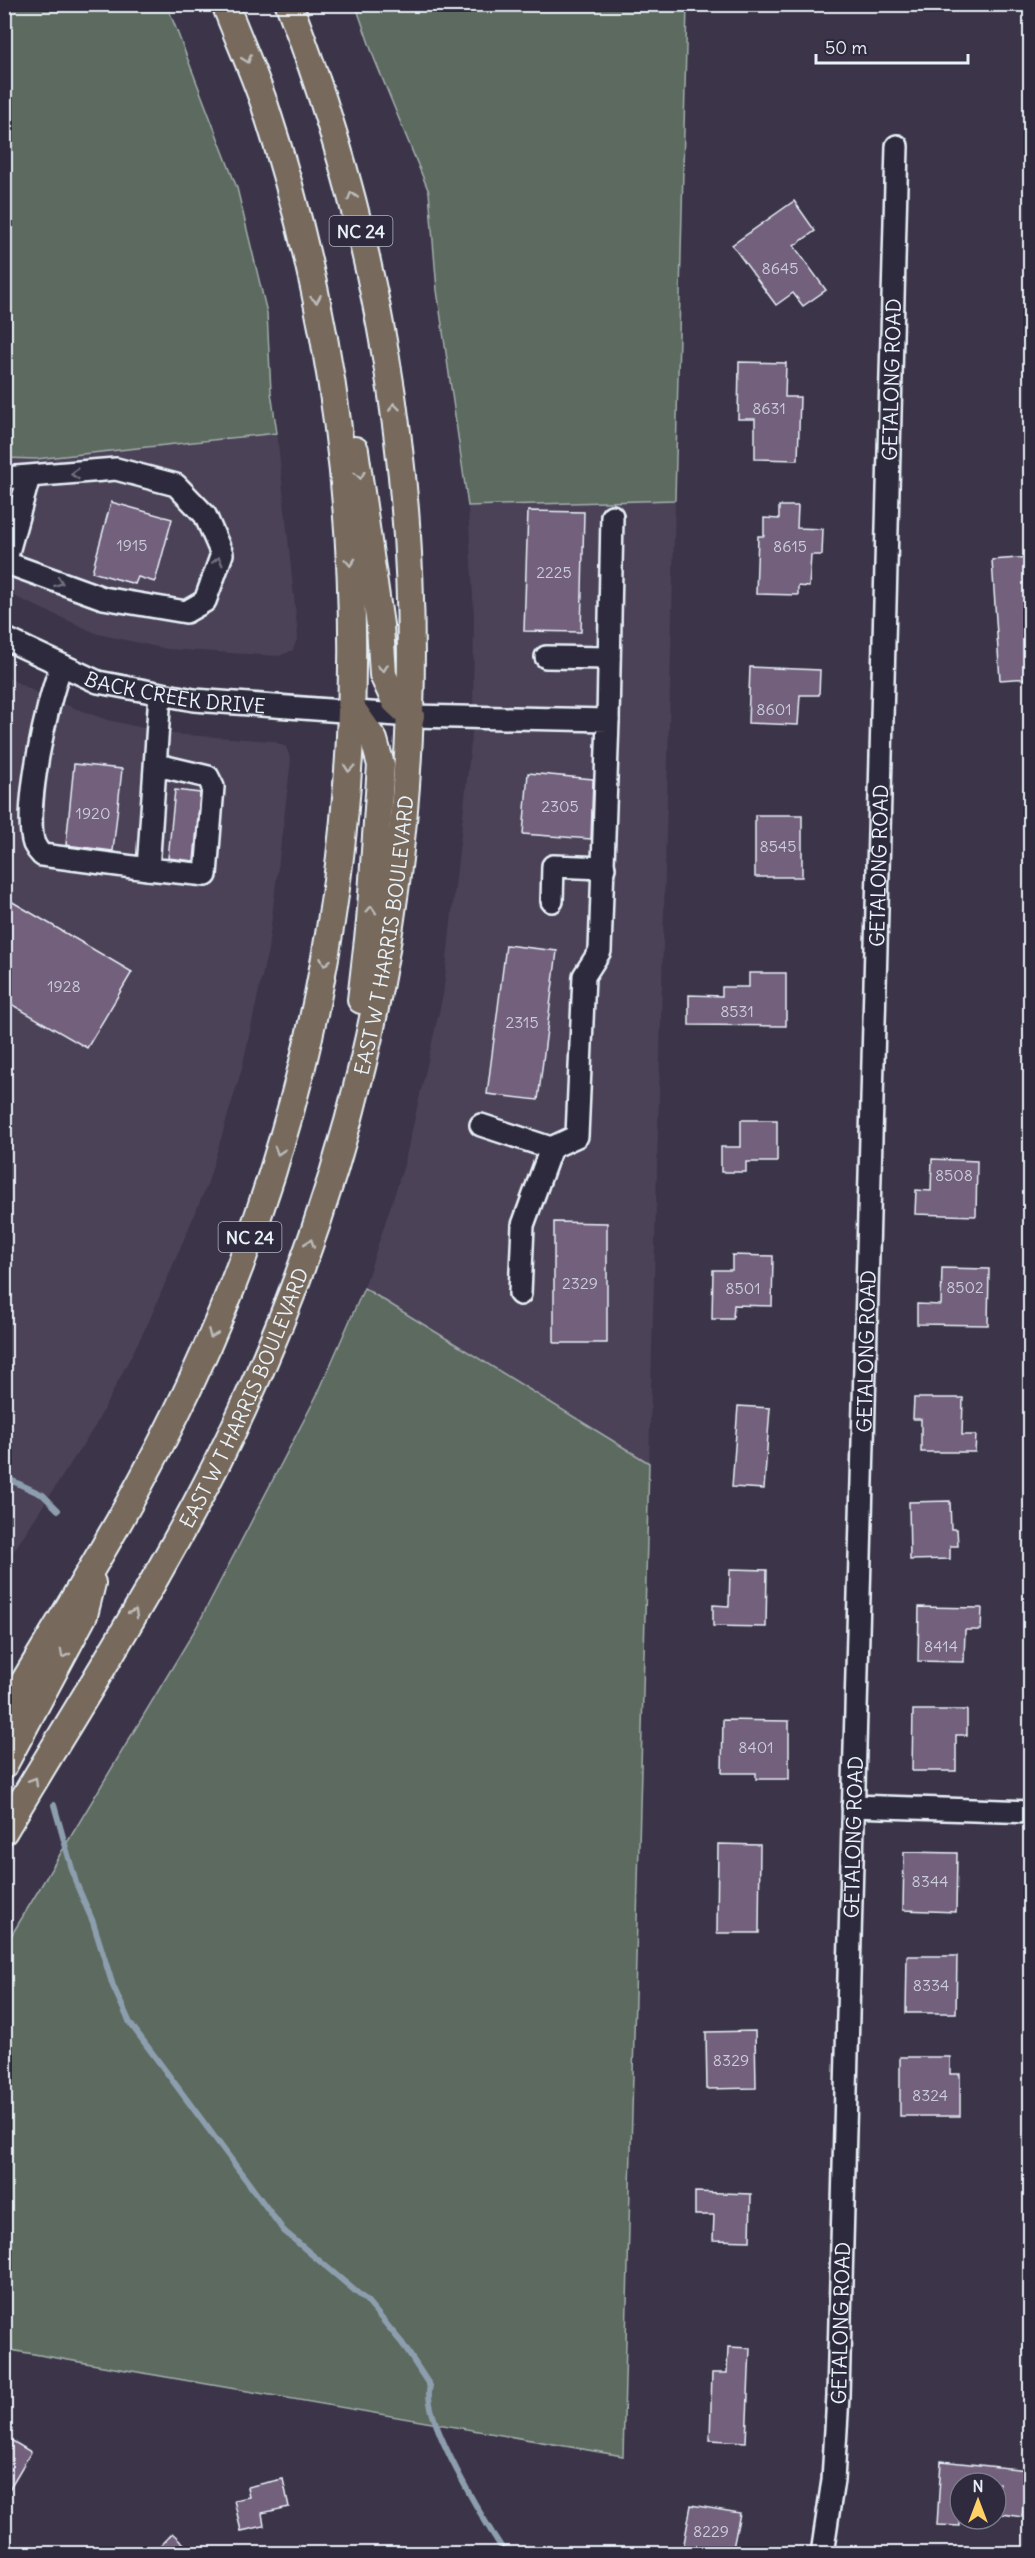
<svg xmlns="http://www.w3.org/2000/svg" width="1035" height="2558" viewBox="0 0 1035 2558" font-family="Delius,sans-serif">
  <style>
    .built { fill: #4c4258 }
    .green { fill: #5d6b61; stroke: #a2aeac; stroke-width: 1.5 }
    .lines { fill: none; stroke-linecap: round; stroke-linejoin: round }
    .stream { stroke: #8d9eae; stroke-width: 6 }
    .building { fill: #72607b; stroke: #e8f1f8; stroke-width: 1.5 }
    .minor-casing { stroke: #e8f1f8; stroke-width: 26 }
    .major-casing { stroke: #e8f1f8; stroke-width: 30 }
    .minor { stroke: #2f2a3d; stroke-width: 21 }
    .major { stroke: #77695c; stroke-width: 26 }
    .oneway { stroke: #bbbbba }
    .oneway2 { stroke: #70707e }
    .labels { text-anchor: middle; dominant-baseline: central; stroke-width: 5; stroke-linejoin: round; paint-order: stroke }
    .number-label { font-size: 16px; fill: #cacdd9 }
    .shield { fill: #2f2a3d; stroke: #b0b5c0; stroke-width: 1.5 }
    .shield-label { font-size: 18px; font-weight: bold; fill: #e8f1f8 }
    .street-label { font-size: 20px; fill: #e8f1f8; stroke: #2f2a3d }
  </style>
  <rect width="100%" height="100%" fill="#3c3549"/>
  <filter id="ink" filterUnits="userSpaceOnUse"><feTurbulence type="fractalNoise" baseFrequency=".0167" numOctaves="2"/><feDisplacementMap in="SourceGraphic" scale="12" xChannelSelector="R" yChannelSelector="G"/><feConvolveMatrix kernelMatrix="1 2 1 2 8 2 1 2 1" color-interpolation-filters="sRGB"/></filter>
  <g filter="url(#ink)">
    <g class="built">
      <polygon points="277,433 298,636 293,650 279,656 167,649 98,634 5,592 5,458 36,459"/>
      <polygon points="675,500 649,1463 364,1288 404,1165 443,995 473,725 474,615 468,506"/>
      <polygon points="5,676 47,698 107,720 170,734 273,741 286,747 291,760 268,949 242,1068 207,1185 149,1321 95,1426 5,1564"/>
    </g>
    <g class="green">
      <polygon points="5,4 167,5 237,188 267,313 271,392 277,433 36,459 5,458"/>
      <polygon points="359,4 687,5 675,500 468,506 437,290 429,192 374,58 356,6"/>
      <polygon points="364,1288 649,1463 623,2456 5,2349 5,1946 196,1628 319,1391"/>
    </g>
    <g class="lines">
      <g class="stream">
        <polyline points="4,1477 43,1495 58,1510"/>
        <path d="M54 1805 76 1883 93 1922 113 1986 130 2023 284 2231 367 2301 402 2343 430 2386C420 2416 487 2526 506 2554"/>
      </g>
    </g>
    <g class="building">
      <polygon points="794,201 815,231 794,246 826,290 803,306 793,293 776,305 732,245"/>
      <polygon points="739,362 786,363 785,397 800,397 798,460 755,459 755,419 738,419"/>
      <polygon points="111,502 172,519 155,582 138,577 135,584 92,572"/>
      <polygon points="779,506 798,506 797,528 823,529 822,555 811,555 809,587 798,586 798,595 756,594 758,536 764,536 764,518 779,519"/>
      <polygon points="528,511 584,512 581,632 524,631"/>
      <polygon points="1030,557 1030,678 1000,680 992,560"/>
      <polygon points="750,667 820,670 819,695 800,695 798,725 748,723"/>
      <polygon points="74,764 122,769 113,851 66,845"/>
      <polygon points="528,773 593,779 591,839 523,834"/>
      <polygon points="175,790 200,793 194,861 168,858"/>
      <rect x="755" y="815" width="47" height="62"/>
      <polygon points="4,897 132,972 87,1048 4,1000"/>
      <polygon points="506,945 557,951 538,1100 487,1094"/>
      <polygon points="749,973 786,973 786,1026 689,1025 689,995 722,996 722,987 749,987"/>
      <polygon points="741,1120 777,1120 777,1162 746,1162 746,1172 721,1172 721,1147 741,1147"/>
      <polygon points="932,1159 977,1161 976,1216 915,1214 916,1190 931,1191"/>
      <polygon points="554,1222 607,1223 607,1343 554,1343"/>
      <polygon points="732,1255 773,1256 772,1306 734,1305 733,1319 712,1319 713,1270 732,1270"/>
      <polygon points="942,1268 989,1269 988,1325 917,1324 917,1304 941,1305"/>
      <polygon points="914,1398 963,1398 962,1435 976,1435 975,1452 921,1452 921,1419 913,1419"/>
      <polygon points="738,1406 770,1408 764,1489 732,1487"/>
      <polygon points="950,1501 951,1529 957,1529 958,1546 950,1546 950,1559 910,1560 909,1502"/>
      <polygon points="730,1569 767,1570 766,1627 713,1626 713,1605 729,1606"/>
      <polygon points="919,1607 982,1608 981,1630 965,1630 964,1662 918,1661"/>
      <polygon points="913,1710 967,1710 967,1735 956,1735 956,1771 912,1771"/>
      <polygon points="723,1720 789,1721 789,1779 756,1779 756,1773 722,1773"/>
      <polygon points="718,1844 760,1845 759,1933 717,1933"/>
      <polygon points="904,1852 957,1853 956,1912 903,1910"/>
      <polygon points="907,1956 957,1956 956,2013 906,2013"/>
      <polygon points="755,2031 756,2088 707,2089 706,2032"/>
      <polygon points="900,2057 950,2057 950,2074 960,2074 960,2116 900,2116"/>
      <polygon points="695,2192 751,2194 750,2241 713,2240 714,2215 695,2215"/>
      <polygon points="728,2347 750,2348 746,2442 710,2440 712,2373 727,2373"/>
      <polygon points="4,2436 31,2452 4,2498"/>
      <polygon points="941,2461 1027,2470 1022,2517 996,2513 999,2483 960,2483 960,2526 937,2525"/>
      <polygon points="283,2479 289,2507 262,2513 264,2526 241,2531 234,2500 249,2497 247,2487"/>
      <polygon points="691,2505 740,2513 732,2553 706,2553 683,2549"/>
      <polygon points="172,2533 194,2553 153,2553"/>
    </g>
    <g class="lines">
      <g class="minor-casing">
        <g id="minor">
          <polyline points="4,478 116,469 176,485 205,515 222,554 205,601 186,612 103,598 4,562"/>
          <polyline points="5,563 29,477"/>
          <path id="s1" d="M4 638 98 682 194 700 411 716 608 720 600 951 584 976 577 1136 551 1148 523 1225 520 1294"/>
          <polyline points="546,657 609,658"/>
          <path d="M61 667C47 700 23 811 34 844 36 848 39 852 42 855L148 869"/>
          <polyline points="608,720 612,516"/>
          <polyline points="155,771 166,767 208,777 213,787 206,875 148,869 160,694"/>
          <polyline points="552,901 553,866 604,868"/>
          <polyline points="481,1125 551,1148"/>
          <polyline points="853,1806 1030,1812"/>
          <path id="s2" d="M822 2554 833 2480 838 2396 897 146"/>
        </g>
      </g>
      <g class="major-casing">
        <g id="major">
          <polyline points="355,450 380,625 383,675 395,701 411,716"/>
          <polyline points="353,710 374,740 381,765 370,922 361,1000"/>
          <path d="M4 1715C71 1603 140 1494 194 1376 377 978 402 522 265 106 253 71 238 38 225 4"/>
          <polyline points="4,1765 84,1615 92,1583"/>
          <path id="s3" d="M4 1831C86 1693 176 1555 243 1409 450 961 466 465 289 4"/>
        </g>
      </g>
      <use href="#minor" class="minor"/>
      <use href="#major" class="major"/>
    </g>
    <defs><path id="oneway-chevron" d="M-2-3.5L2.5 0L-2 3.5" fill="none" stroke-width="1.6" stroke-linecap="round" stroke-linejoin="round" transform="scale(1.5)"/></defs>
    <g class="oneway">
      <use href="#oneway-chevron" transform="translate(247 59) rotate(69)"/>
      <use href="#oneway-chevron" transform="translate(352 196) rotate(-106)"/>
      <use href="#oneway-chevron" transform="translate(316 299) rotate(80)"/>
      <use href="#oneway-chevron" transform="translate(394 407) rotate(-97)"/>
      <use href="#oneway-chevron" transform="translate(360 475) rotate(82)"/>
      <use href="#oneway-chevron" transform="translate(350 562) rotate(87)"/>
      <use href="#oneway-chevron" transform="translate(383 668) rotate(84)"/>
      <use href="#oneway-chevron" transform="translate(349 768) rotate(95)"/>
      <use href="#oneway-chevron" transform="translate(371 910) rotate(-86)"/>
      <use href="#oneway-chevron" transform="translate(325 962) rotate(100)"/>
      <use href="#oneway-chevron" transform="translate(279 1151) rotate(107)"/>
      <use href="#oneway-chevron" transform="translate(310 1243) rotate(-71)"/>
      <use href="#oneway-chevron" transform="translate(212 1334) rotate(113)"/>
      <use href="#oneway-chevron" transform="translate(134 1613) rotate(-61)"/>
      <use href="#oneway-chevron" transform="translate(64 1654) rotate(118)"/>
      <use href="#oneway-chevron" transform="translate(34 1781) rotate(-59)"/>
    </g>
    <g class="oneway2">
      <use href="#oneway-chevron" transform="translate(75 474) rotate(174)"/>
      <use href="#oneway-chevron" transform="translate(218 561) rotate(-76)"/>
      <use href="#oneway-chevron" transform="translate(59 582) rotate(20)"/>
    </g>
  </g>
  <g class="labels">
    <g class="number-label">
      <text x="780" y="268">8645</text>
      <text x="769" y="408">8631</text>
      <text x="132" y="545">1915</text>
      <text x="790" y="546">8615</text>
      <text x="554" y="572">2225</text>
      <text x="774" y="709">8601</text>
      <text x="560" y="806">2305</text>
      <text x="93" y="813">1920</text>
      <text x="778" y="846">8545</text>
      <text x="64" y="986">1928</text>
      <text x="737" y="1011">8531</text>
      <text x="522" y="1022">2315</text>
      <text x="954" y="1175">8508</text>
      <text x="580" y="1283">2329</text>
      <text x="965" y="1287">8502</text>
      <text x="743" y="1288">8501</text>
      <text x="941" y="1646">8414</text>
      <text x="756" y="1747">8401</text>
      <text x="930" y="1881">8344</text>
      <text x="931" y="1985">8334</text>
      <text x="731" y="2060">8329</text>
      <text x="930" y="2095">8324</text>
      <text x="711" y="2531">8229</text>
    </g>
    <g class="shield">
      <rect x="329.5" y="216" width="63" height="30" rx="4.5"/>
      <rect x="218.5" y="1222" width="63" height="30" rx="4.5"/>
    </g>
    <g class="shield-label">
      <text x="361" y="231">NC 24</text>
      <text x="250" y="1237">NC 24</text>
    </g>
    <g class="street-label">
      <text stroke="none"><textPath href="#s2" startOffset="2176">GETALONG ROAD</textPath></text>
      <text stroke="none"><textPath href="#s1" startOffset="182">BACK CREEK DRIVE</textPath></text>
      <text stroke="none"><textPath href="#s2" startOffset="1690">GETALONG ROAD</textPath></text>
      <text stroke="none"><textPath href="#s3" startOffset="982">EAST W T HARRIS BOULEVARD</textPath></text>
      <text stroke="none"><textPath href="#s2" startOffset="1204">GETALONG ROAD</textPath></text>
      <text stroke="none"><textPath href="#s3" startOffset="496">EAST W T HARRIS BOULEVARD</textPath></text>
      <text stroke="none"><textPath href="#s2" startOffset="718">GETALONG ROAD</textPath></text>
      <text stroke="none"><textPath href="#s2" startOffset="232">GETALONG ROAD</textPath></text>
    </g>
  </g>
  <rect width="1035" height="2558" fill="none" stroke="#2f2a3d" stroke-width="24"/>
  <rect x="12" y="12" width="1011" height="2534" fill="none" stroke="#e8f1f8" stroke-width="2" filter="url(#ink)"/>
  <g transform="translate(978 2501)"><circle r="28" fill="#2f2a3d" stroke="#797a88" stroke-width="1.5"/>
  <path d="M0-4.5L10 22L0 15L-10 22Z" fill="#ffd166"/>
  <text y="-9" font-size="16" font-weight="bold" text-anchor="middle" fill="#e8f1f8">N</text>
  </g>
  <path d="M816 54v9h152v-9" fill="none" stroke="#e8f1f8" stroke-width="3"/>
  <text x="825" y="54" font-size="18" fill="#e8f1f8" stroke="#2f2a3d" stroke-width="4.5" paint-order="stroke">50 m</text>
</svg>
